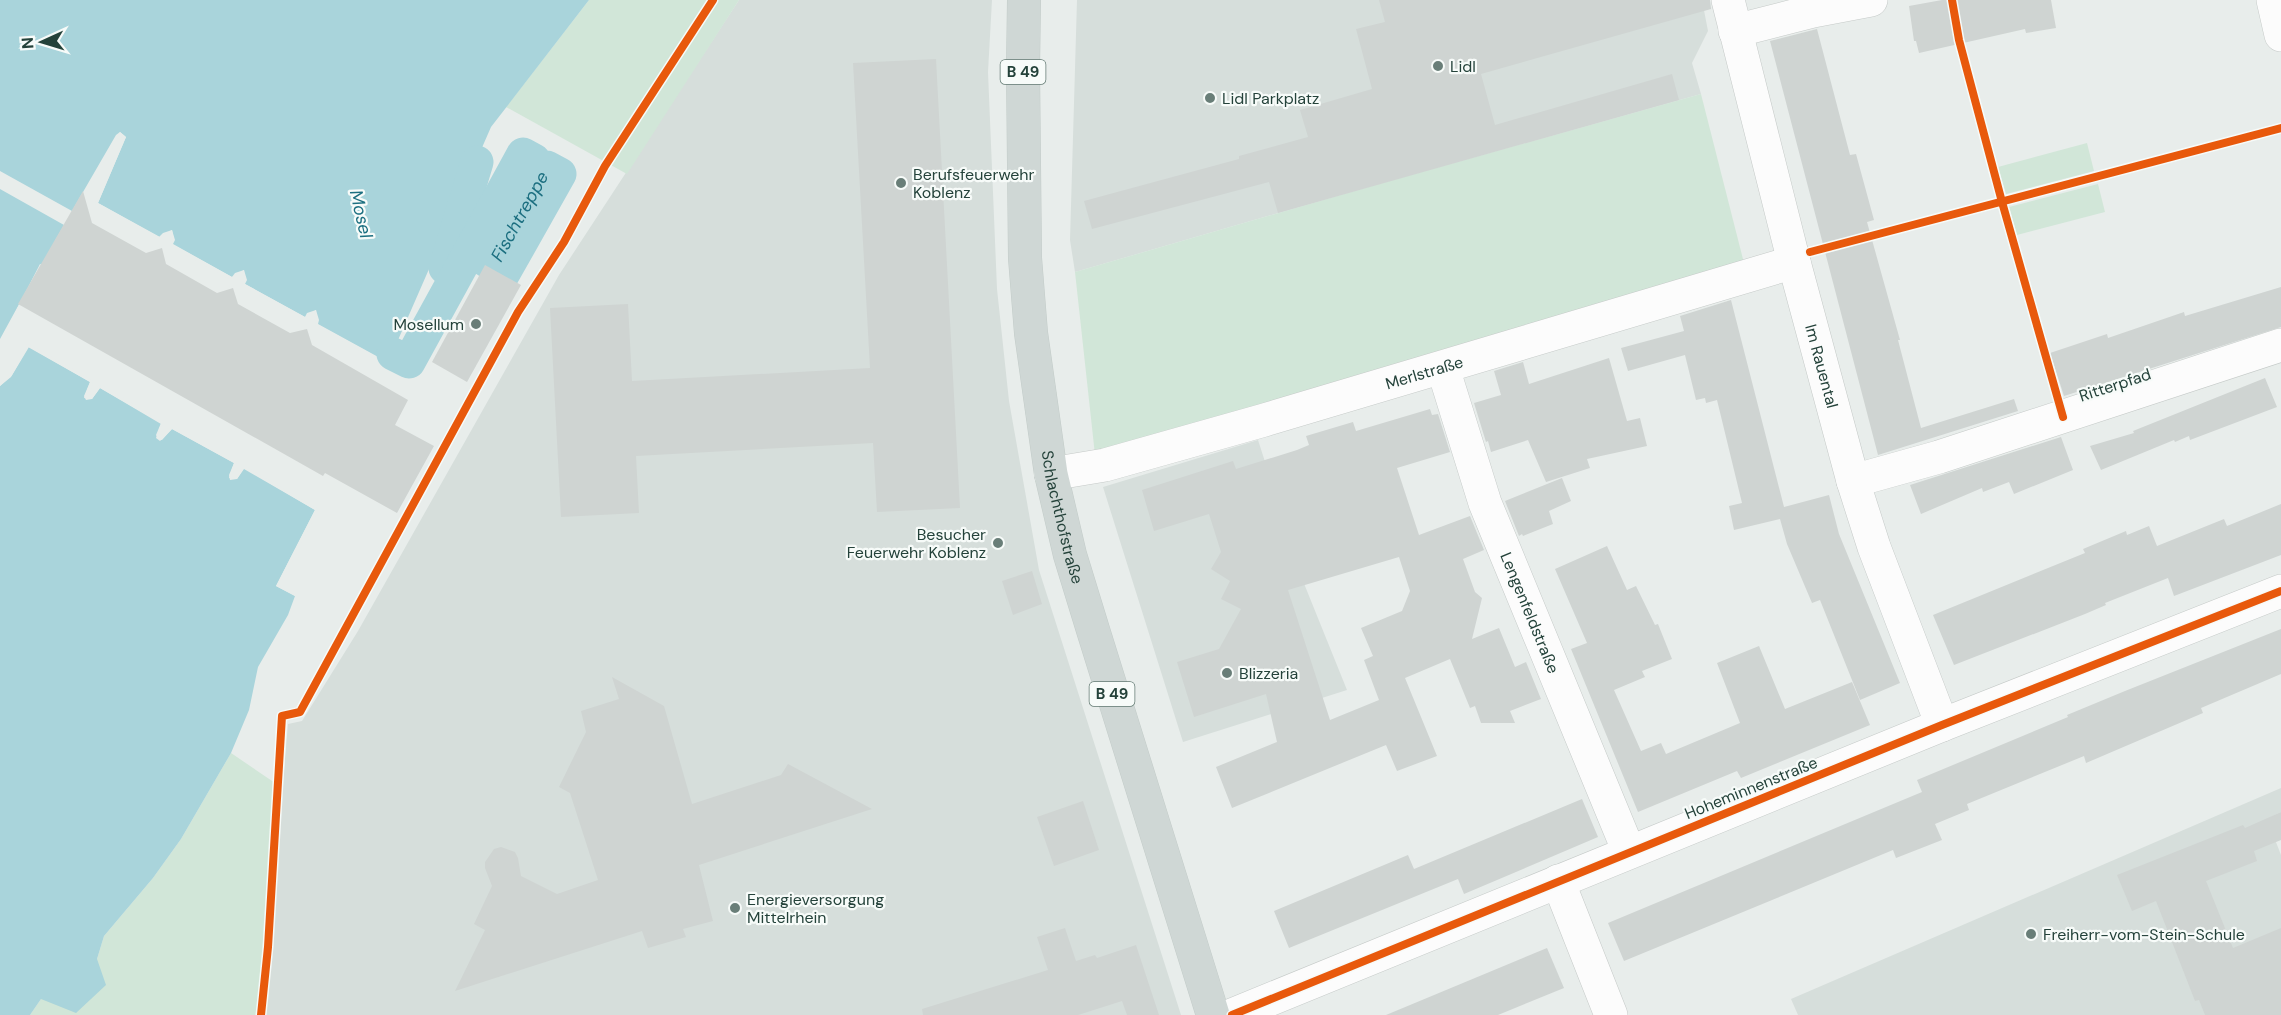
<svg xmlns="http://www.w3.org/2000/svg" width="2281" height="1015" viewBox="0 0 2281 1015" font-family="'DM Sans',sans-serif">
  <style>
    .built { fill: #d6dedb }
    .green { fill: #d1e6d8 }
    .water { fill: #a9d4db }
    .pier { fill: #e8edeb }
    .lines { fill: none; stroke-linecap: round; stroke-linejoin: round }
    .canal { stroke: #a9d4db; stroke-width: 33 }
    .building { fill: #cfd4d2; fill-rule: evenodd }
    .minor-casing { stroke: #c5cac8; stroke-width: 34 }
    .major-casing { stroke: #c3ccc9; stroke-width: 34 }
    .minor { stroke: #fcfcfc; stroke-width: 33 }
    .major { stroke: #cfd7d5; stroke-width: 33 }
    .cycleway-casing { stroke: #f7fbf9; stroke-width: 11 }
    .cycleway { stroke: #e8590c; stroke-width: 8 }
    .poi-dot { fill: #697e78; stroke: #f7fbf9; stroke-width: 2 }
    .labels { text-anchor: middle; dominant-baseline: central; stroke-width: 4.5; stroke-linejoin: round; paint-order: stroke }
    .shield { fill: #f7fbf9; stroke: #637a73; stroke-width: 1.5 }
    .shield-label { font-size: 15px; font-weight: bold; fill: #24423a }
    .poi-label { font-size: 16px; fill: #24423a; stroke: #f7fbf9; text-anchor: start }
    .street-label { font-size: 16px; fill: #24423a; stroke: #f7fbf9 }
    .water-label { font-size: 18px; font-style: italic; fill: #1c6f80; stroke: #f7fbf9 }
  </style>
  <rect width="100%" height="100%" fill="#e8edeb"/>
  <g class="built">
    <polygon points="739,0 992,0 988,72 997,289 1009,401 1039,570 1181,1015 263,1015 288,724 302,721 358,631 559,275"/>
    <polygon points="1077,0 1702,0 1708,31 1692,63 1701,94 1375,185 1075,272 1070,240"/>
    <polygon points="1258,440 1305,586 1347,690 1183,742 1103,487"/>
    <polygon points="2281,788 2281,812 2267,819 2281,855 2281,1015 1798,1015 1791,999"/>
  </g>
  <g class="green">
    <polygon points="589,0 739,0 627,174 506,107"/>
    <polygon points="1701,94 1745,267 1095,455 1075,272 1375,185"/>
    <polygon points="2087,143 2094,171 2006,194 1998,167"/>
    <polygon points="2098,184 2105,212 2017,235 2009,207"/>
    <polygon points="231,753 281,787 269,957 263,1015 30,1015 41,999 97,959 104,936 153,878 181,839"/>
  </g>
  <g class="water">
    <polygon points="0,0 589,0 491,127 388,363 317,324 316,310 305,317 245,284 244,270 232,277 172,244 174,240 172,230 160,237 98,203 126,137 120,132 55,241 49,268 41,264 0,339"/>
    <polygon points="28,347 90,382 84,398 92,399 100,388 161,424 156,438 160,441 172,429 234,463 229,478 237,479 244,468 315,510 276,586 295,596 288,615 258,667 249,710 231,753 181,839 153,878 104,936 97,959 106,985 76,1013 41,999 30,1015 0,1015 0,386 12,375"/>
  </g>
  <g class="pier">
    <polygon points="120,132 126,137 98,203 159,237 163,233 172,230 175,240 173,244 232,277 235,273 244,270 247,280 245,284 305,317 307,313 316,310 319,320 318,324 391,364 387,366 316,326 314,314 304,320 243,287 242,274 231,280 171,247 170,234 159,240 96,205 95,202 122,137 120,135 59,240 65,245 51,270 48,271 41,268 0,342 40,264 49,268 62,245 55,241 64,225 0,189 0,171 72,211 116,135"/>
    <polygon points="29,344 92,380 93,383 88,398 98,386 101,385 163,421 160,437 173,426 236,461 237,464 232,478 245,466 317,508 318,511 280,585 296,593 295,596 276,586 315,510 244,469 237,479 230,480 229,475 234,463 172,429 162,440 158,439 156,435 161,423 100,388 92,399 86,400 84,396 90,382 29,347 11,377 0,386 0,382 9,373 26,345"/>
  </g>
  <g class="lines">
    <g class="canal">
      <polyline points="445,268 477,162"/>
      <path id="s1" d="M393 354 409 362 523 154 534 160 482 258 493 265 547 167 560 174 503 275"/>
    </g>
  </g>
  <g class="building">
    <polygon points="1379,0 1710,0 1711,9 1481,74 1495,125 1672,74 1679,100 1278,213 1269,182 1092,229 1084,201 1239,159 1239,156 1308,137 1300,110 1372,89 1356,29 1385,22"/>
    <polygon points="1942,0 2051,0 2056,28 2026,33 2025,29 1919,53 1916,41 1914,41 1909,6"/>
    <polygon points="1817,29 1850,155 1856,154 1874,220 1867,222 1900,340 1898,340 1921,428 2014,399 2018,411 1878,455 1770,41"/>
    <polygon points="936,59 960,508 877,512 873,443 636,456 639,513 561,517 550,308 628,304 632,381 870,368 853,63"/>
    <polygon points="83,191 92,223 146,253 162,248 166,264 217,293 233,288 238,304 290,333 307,329 312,345 408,400 395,425 434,446 397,513 325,473 323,476 18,304"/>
    <polygon points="485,265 521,285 467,382 432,362"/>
    <polygon points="2281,287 2281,327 2064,396 2050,353 2107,334 2108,338 2184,312 2185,316"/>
    <polygon points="1731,300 1784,507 1829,495 1839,534 1900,683 1860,700 1820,600 1812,603 1787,544 1780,519 1734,530 1729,506 1742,503 1717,400 1706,403 1705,398 1696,400 1685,355 1628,371 1621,348 1684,331 1680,316"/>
    <polygon points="1609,358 1627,421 1640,418 1647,446 1587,459 1590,468 1546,482 1528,440 1491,452 1488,441 1486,442 1474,403 1501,395 1494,371 1523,362 1529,384"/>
    <polygon points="2265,378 2277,407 2190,440 2189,436 2175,442 2174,440 2101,470 2090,446 2134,433 2133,431"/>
    <path d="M1430 409 1432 415 1438 414 1450 452 1397 468 1419 535 1470 516 1484 550 1463 559 1475 592 1482 598 1472 639 1499 628 1515 667 1526 662 1541 699 1510 711 1515 723H1481L1475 706 1470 708 1450 659 1405 678 1437 756 1397 771 1386 745 1232 808 1216 767 1277 742 1266 694 1194 717 1177 662 1219 649 1241 609 1221 599 1230 581 1211 569 1221 552 1209 514 1154 531 1142 490 1233 461 1236 469 1297 450 1309 445 1306 436 1353 422 1356 431ZM1399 557 1410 591 1402 611 1361 628 1373 656 1364 660 1379 700 1330 720 1288 590Z"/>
    <polygon points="2061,437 2073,470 2014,494 2009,482 1983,492 1982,488 1921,514 1910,485"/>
    <polygon points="1562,478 1571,501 1549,511 1553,524 1523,536 1522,534 1519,536 1505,501"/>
    <polygon points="2281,504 2281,555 2174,596 2168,578 2105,603 2106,605 2085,614 1954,665 1933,615 2085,553 2083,549 2126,531 2127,535 2149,526 2157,546 2224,519 2227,526"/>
    <polygon points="1607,546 1627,590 1636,586 1655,625 1658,624 1672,659 1642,671 1645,677 1614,690 1641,751 1661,743 1666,754 1740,723 1717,663 1759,646 1785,709 1852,682 1870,725 1741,778 1737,771 1638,812 1571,649 1587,643 1555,569"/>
    <polygon points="1032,571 1042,604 1013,615 1002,581"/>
    <polygon points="2281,629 2281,674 2201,708 2203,713 2086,763 2084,756 1967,804 1969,810 1935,824 1942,840 1896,858 1893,850 1624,961 1608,923 1922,792 1917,780 2068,717 2067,715 2125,691"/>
    <polygon points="612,677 664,706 692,804 781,775 788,764 872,809 699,865 713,921 683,929 686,937 648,948 642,931 455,991 485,930 474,924 492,886 485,868 485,862 494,849 501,847 515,852 518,858 521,876 557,894 598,880 570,793 559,787 586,732 581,711 619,699"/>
    <polygon points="1582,799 1598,837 1464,894 1458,879 1289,948 1274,911 1408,855 1414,869"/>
    <polygon points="1083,801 1099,850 1054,866 1037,817"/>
    <polygon points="2281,812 2281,840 2254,851 2257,861 2206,881 2233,948 2281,928 2281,1015 2205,1015 2199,1000 2195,1001 2156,901 2132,911 2117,875 2243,825 2245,828"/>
    <polygon points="1065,928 1076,961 1095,955 1097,958 1136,945 1159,1015 1127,1015 1122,1001 1078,1015 923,1015 922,1009 1048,970 1037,937"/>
    <polygon points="1547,948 1564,988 1498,1015 1386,1015"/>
  </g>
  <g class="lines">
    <g class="minor-casing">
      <g id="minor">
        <path id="s2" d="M1728 0 1794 262 1853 481 1874 547 1942 725"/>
        <polyline points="2273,0 2281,35"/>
        <polyline points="1735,31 1813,11 1871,0"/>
        <path id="s3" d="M1443 368 1485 503 1629 852"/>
        <path id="s4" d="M1051 474 1105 465 1261 421 1794 262"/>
        <polyline points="1853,481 1939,457 2281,345"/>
        <polyline points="1558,881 1611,1015"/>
        <polyline points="1232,1015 1942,725 2281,591"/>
      </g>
    </g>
    <g class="major-casing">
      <g id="major">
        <path id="s5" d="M1024 0 1023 69 1025 258 1031 333 1051 474 1070 555 1093 630 1213 1015"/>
      </g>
    </g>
    <use href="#minor" class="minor"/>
    <use href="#major" class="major"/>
    <g class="cycleway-casing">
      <g id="cycleway">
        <polyline points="1952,0 1959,40 2002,202 2063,417"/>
        <polyline points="1810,252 2281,128"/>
        <polyline points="261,1015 268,947 282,716 300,712 518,312 564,242 605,166 713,0"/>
        <polyline points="1232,1015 1942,725 2281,591"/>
      </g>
    </g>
    <use href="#cycleway" class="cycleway"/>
  </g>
  <g class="poi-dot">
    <circle cx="1438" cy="66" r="6"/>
    <circle cx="1210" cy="98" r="6"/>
    <circle cx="901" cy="183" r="6"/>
    <circle cx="476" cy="324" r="6"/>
    <circle cx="998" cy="543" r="6"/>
    <circle cx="1227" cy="673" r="6"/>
    <circle cx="735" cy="908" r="6"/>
    <circle cx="2031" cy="934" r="6"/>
  </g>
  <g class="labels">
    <g class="shield">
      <rect x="1000.5" y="60" width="45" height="24" rx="4.5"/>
      <rect x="1089.5" y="682" width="45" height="24" rx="4.5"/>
    </g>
    <g class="shield-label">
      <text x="1023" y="72">B 49</text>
      <text x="1112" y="694">B 49</text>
    </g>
    <g class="poi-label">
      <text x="1450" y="66">Lidl</text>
      <text x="1222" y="98">Lidl Parkplatz</text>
      <text x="913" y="174">Berufsfeuerwehr<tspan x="913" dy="18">Koblenz</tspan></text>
      <text x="464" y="324" text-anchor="end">Mosellum</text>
      <text x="986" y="534" text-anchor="end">Besucher<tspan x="986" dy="18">Feuerwehr Koblenz</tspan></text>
      <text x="1239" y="673">Blizzeria</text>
      <text x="747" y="899">Energieversorgung<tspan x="747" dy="18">Mittelrhein</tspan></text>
      <text x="2043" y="934">Freiherr-vom-Stein-Schule</text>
    </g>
    <g class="street-label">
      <text stroke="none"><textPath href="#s2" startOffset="378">Im Rauental</textPath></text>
      <text stroke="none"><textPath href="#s4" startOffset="387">Merlstraße</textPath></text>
      <text transform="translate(2115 385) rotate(-18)">Ritterpfad</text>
      <text stroke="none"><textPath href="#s5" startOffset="520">Schlachthofstraße</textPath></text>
      <text stroke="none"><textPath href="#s3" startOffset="260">Lengenfeldstraße</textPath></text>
      <text transform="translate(1751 788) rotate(-22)">Hoheminnenstraße</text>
    </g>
    <g class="water-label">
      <text transform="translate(361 214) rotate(77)">Mosel</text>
      <text stroke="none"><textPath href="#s1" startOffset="447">Fischtreppe</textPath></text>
    </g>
  </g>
  <g transform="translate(42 42) rotate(266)" stroke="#f7fbf9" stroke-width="4.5" paint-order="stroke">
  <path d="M0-4.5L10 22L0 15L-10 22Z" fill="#24423a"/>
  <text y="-9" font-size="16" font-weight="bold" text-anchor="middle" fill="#24423a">N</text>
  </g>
</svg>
